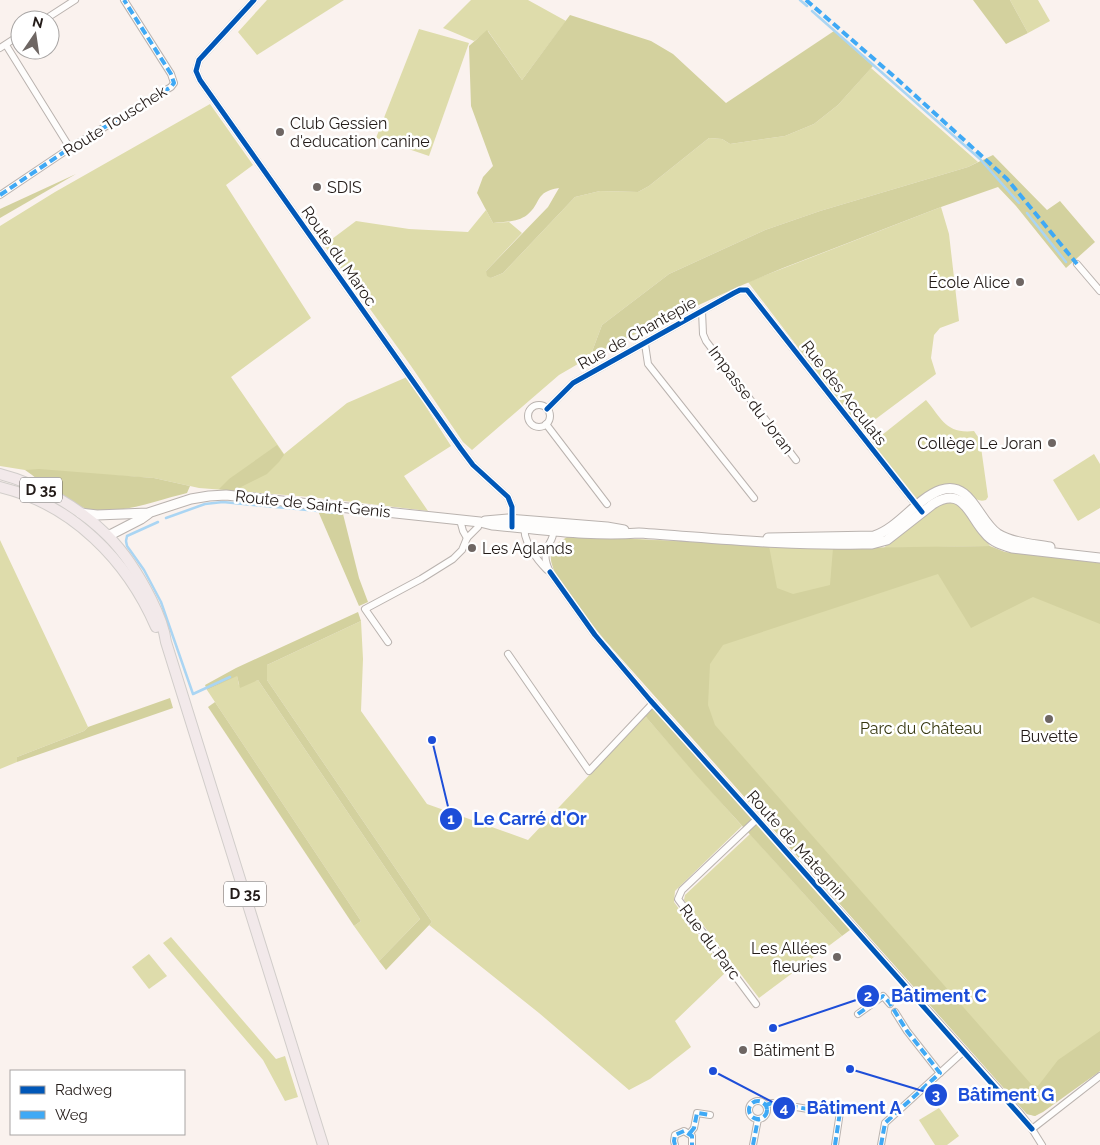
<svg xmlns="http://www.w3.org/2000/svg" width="1100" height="1145" viewBox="0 0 1100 1145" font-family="Raleway,sans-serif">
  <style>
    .green { fill: #dedcab }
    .forest { fill: #d3d19e }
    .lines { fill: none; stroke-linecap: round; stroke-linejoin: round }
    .stream { stroke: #aad5f3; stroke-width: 2.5 }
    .minor-casing { stroke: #bab3af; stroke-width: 8 }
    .secondary-casing { stroke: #bab3af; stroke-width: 11 }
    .primary-casing { stroke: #d1cdca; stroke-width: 12 }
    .minor { stroke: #fefdfc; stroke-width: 6 }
    .secondary { stroke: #fefdfc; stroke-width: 9 }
    .primary { stroke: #f2e9ea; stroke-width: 10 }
    .quiet { stroke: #3fa9f5; stroke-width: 4; stroke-dasharray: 8 4; stroke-linecap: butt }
    .cycleway-casing { stroke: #fff; stroke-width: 8 }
    .cycleway { stroke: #0057b8; stroke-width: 5 }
    .poi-dot { fill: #6e6663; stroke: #fff; stroke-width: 2 }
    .labels { text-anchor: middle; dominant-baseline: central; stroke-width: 5; stroke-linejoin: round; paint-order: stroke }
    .shield { fill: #fff; stroke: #655f5d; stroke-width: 1 }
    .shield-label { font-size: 15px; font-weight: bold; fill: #231b18 }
    .street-label { font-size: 16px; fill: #231b18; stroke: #fff }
    .poi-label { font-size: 16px; fill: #231b18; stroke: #fff; text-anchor: start }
    .park-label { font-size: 16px; fill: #363710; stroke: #fff }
    .leader { fill: none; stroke: #1d4ed8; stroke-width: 2 }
    .callout-dot { fill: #1d4ed8; stroke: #fff; stroke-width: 2 }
    .mark-label { font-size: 15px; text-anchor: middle; font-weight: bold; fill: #fff }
    .callout-label { font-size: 18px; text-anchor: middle; font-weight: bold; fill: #1d4ed8; stroke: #fff; stroke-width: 5; stroke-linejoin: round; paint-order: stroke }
  </style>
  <rect width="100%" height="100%" fill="#faf2ee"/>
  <g class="green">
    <polygon points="267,0 344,0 257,55 238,32"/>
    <polygon points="471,0 528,0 566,21 522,80 488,31 474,41 443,28"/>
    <polygon points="1010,0 1038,0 1050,21 1028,33"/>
    <polygon points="419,29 469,43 429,156 376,138"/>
    <polygon points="871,68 978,162 968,167 820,211 765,230 669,274 602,325 590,357 559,375 472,450 463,442 411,366 324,245 356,221 409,229 468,232 486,210 493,223 509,222 522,233 486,271 491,278 503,273 575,197 600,191 638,192 649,186 709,138 722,139 730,144 785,136 814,124 838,105"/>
    <polygon points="210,104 253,165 226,185 311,318 231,377 284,454 347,403 407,377 451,446 404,476 428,511 311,497 199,488 154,478 25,470 0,466 0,226 55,192"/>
    <polygon points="941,207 949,234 959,321 940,328 934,335 931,358 936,374 861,430 748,282"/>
    <path d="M926 400C942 419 946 434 974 431L980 440 988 497 986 500C976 503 972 495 964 489L917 499 872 443Z"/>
    <polygon points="1094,454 1100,464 1100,508 1078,521 1053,480"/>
    <polygon points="953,502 962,507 990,546 884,548 889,542 940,503"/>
    <polygon points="569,536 833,548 1100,570 1100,1071 1035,1116 1027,1114 604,639 554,572 551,555 557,543"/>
    <polygon points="0,540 88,727 84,731 17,757 17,762 0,769"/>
    <polygon points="361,621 363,659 361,711 427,804 528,840 645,716 742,826 675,891 674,902 726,972 675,1021 691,1047 650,1079 629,1090 539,1013 429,925 432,922 267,680 267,665"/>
    <polygon points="237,675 239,685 258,680 420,919 379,961 354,926 361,921 207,690"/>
    <polygon points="750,834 842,936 759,998 684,900 685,895"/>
    <polygon points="171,937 276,1059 285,1056 298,1097 285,1101 263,1060 163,943"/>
    <polygon points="149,954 167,976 149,989 132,967"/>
    <polygon points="939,1108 959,1136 947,1145 935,1145 919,1120"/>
  </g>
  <g class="forest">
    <polygon points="973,0 1010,0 1028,33 1006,44"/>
    <path d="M570 15 651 41 673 54 726 103 834 31 873 66 838 105 814 124 785 136 730 144 722 139 709 138 649 186 638 192 600 191 575 197 503 273 491 278 487 276 486 271 548 207 559 188C534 192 542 203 527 215 518 222 504 222 493 223L477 193 483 177 493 166 471 106 469 46 487 30 522 80Z"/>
    <polygon points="993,155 1047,210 1060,201 1095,242 1066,268 1016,206 998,187 941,207 783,268 740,286 616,343 590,357 602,325 669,274 765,230 820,211 968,167"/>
    <polygon points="76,174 0,218 0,209"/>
    <polygon points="277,445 284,455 279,462 267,474 233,491 219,489 229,479"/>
    <path d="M39 469 154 478 190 486 187 493C157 500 109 520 79 506 59 497 42 482 25 470Z"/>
    <polygon points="318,511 343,514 359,578 368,602 359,606"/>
    <path d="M569 536 769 546 777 588 793 594 830 585 833 548 990 546 1005 552 1100 563V624L1033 597 971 628 938 574 723 645 710 664 708 705 715 725 1031 1084 1038 1086 1058 1060 1100 1031V1071L1043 1112 1035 1116 1027 1114 604 639C592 624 547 574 551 555 553 545 562 541 569 536Z"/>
    <polygon points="358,612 361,621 267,665 267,680 432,922 386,970 379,961 420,919 258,680 240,688 237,676 207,690 205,685 236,668"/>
    <polygon points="170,698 173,708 17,762 17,757 84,731 88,727"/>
    <polygon points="215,702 361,921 354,926 208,707"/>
    <polygon points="653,708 850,930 842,936 696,775 645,716"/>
  </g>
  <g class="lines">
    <g class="stream">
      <polyline points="800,0 807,6"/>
      <polyline points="812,11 980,159 1019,203"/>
      <polyline points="1027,213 1066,262"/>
      <polyline points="166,518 205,504 223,502 339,513"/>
      <polyline points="158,522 127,536 126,541 127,546 144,570 161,602 193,694 230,677"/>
    </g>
    <g class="minor-casing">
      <g id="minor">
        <polyline points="254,0 199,60 196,71 200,80 461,449 473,465 508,497 512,507 512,523"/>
        <polyline points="44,20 75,0"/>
        <polyline points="6,45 70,148"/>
        <polyline points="0,48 20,35"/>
        <polyline points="0,195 70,148 171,87 174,83 171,74 124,0"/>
        <polyline points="1077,264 1100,291"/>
        <polyline points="702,311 703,334 706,341 796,460"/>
        <polyline points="645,344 648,364 754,498"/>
        <circle cx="539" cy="416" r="11"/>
        <polyline points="547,409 573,383 734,293 740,290 747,290 918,507"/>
        <polyline points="546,424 607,504"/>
        <polyline points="460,520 463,531 467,538"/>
        <path d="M525 524C521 539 537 560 547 570"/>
        <path d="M553 527C556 546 537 545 550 572L595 635 650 700 757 819 1019 1112 1032 1129 1042 1145"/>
        <polyline points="388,642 365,609 421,579 453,559 462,550 467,538 478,527 480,522"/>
        <polyline points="508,654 589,771 653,703"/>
        <polyline points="756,1004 678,899 682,890 757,819"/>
        <polyline points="895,1012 907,1031 940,1073"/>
        <polyline points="858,1014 883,996 890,1004"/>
        <circle cx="758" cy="1110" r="9"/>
        <polyline points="766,1105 772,1103 808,1109"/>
        <polyline points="1032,1129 1100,1076"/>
        <polyline points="690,1133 694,1128 697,1113 710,1115"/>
        <polyline points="675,1145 674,1141 675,1135 684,1131 692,1136 692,1145"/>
        <polyline points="753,1145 758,1119"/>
        <polyline points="835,1145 840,1112"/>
        <polyline points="881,1145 885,1123 964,1051"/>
      </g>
    </g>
    <g class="secondary-casing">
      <g id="secondary">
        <path d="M80 513 97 515 148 513 191 499 209 496 226 495 480 522 492 525C541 529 590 537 639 533 713 538 787 546 862 544H872L887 540 933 504C964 485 969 516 985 533 992 542 1002 545 1012 548L1100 558"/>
        <polyline points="485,521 508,519 607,527 624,530"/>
        <polyline points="108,536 141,519 148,514"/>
        <path d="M768 538 874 536C900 527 916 499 941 490 971 480 978 521 998 534 1013 543 1033 544 1050 547"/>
      </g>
    </g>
    <g class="primary-casing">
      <g id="primary">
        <path d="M0 474C39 484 80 508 108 536 126 554 140 577 151 599 158 613 164 627 166 642L323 1145"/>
        <path d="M0 487C72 504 127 560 156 627"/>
      </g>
    </g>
    <use href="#minor" class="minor"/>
    <use href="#secondary" class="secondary"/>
    <use href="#primary" class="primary"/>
    <g class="quiet">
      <polyline points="806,0 897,79 1007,179 1077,264"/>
      <polyline points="0,195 70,148 171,87 174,83 171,74 124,0"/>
      <polyline points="858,1014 883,996 889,1002 907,1031 940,1073 885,1123 881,1145"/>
      <circle cx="758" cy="1110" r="9"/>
      <polyline points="766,1105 772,1103 808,1109"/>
      <polyline points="690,1133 694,1128 697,1113 710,1115"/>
      <polyline points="675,1145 674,1141 675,1135 684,1131 692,1136 692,1145"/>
      <polyline points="753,1145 758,1119"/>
      <polyline points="835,1145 840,1112"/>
    </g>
    <g class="cycleway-casing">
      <g id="cycleway">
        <polyline points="254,0 199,60 196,71 200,80 461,449 473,465 508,497 512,507 512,527"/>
        <polyline points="547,409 573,383 734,293 740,290 747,290 922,512"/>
        <polyline points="550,572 595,635 650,700 757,819 1032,1129"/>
      </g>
    </g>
    <use href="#cycleway" class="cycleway"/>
  </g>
  <g class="poi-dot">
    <circle cx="280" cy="132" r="5"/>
    <circle cx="317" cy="187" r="5"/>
    <circle cx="1020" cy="282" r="5"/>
    <circle cx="1052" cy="443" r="5"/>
    <circle cx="472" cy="548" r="5"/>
    <circle cx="1049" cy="719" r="5"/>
    <circle cx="837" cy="957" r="5"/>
    <circle cx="743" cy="1050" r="5"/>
  </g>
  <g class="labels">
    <g class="shield">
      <rect x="20" y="477.5" width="42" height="25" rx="4"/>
      <rect x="224" y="881.5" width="42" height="25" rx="4"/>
    </g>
    <g class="shield-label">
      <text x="41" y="490">D 35</text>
      <text x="245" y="894">D 35</text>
    </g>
    <g class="street-label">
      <text transform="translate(115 121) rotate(-32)">Route Touschek</text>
      <text transform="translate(339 256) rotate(55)">Route du Maroc</text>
      <text transform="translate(637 333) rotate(-29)">Rue de Chantepie</text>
      <text transform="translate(844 393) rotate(52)">Rue des Acculats</text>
      <text transform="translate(751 400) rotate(53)">Impasse du Joran</text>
      <text transform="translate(313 504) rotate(6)">Route de Saint-Genis</text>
      <text transform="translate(797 845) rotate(48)">Route de Mategnin</text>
      <text transform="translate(710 942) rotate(53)">Rue du Parc</text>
    </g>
    <g class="poi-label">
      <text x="290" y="123">Club Gessien<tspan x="290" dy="18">d'education canine</tspan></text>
      <text x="327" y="187">SDIS</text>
      <text x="1010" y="282" text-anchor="end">École Alice</text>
      <text x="1042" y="443" text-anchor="end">Collège Le Joran</text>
      <text x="482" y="548">Les Aglands</text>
      <text x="1049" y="736" text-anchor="middle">Buvette</text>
      <text x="827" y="948" text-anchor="end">Les Allées<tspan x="827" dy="18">fleuries</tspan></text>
      <text x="753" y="1050">Bâtiment B</text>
    </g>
    <g class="park-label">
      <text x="921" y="728">Parc du Château</text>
    </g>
  </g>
  <path class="leader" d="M432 740L451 819M773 1028L868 996M850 1069L936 1095M713 1071L784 1108"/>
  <g class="callout-dot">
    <circle cx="432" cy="740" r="5"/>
    <circle cx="773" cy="1028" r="5"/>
    <circle cx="850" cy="1069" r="5"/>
    <circle cx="713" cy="1071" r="5"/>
    <circle cx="451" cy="819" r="12"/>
    <circle cx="868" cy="996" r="12"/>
    <circle cx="936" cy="1095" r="12"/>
    <circle cx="784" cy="1108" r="12"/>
  </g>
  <g class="mark-label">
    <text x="451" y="824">1</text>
    <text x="868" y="1001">2</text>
    <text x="936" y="1100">3</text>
    <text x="784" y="1113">4</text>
  </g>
  <g class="callout-label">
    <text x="530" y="825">Le Carré d'Or</text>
    <text x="939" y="1002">Bâtiment C</text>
    <text x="1006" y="1101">Bâtiment G</text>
    <text x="854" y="1114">Bâtiment A</text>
  </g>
  <rect x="10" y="1070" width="175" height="65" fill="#ffffff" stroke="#a7a4a3"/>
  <rect x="20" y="1086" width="25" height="8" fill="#0057b8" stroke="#a7a4a3"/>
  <text x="55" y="1095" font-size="15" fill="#231b18">Radweg</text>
  <rect x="20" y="1111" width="25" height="8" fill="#3fa9f5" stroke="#a7a4a3"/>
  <text x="55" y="1120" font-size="15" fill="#231b18">Weg</text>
  <g transform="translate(35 35) rotate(13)"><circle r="24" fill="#ffffff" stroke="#a7a4a3"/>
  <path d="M0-4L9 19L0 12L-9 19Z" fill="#6e6663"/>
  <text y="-8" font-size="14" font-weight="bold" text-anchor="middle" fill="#231b18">N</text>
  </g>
</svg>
